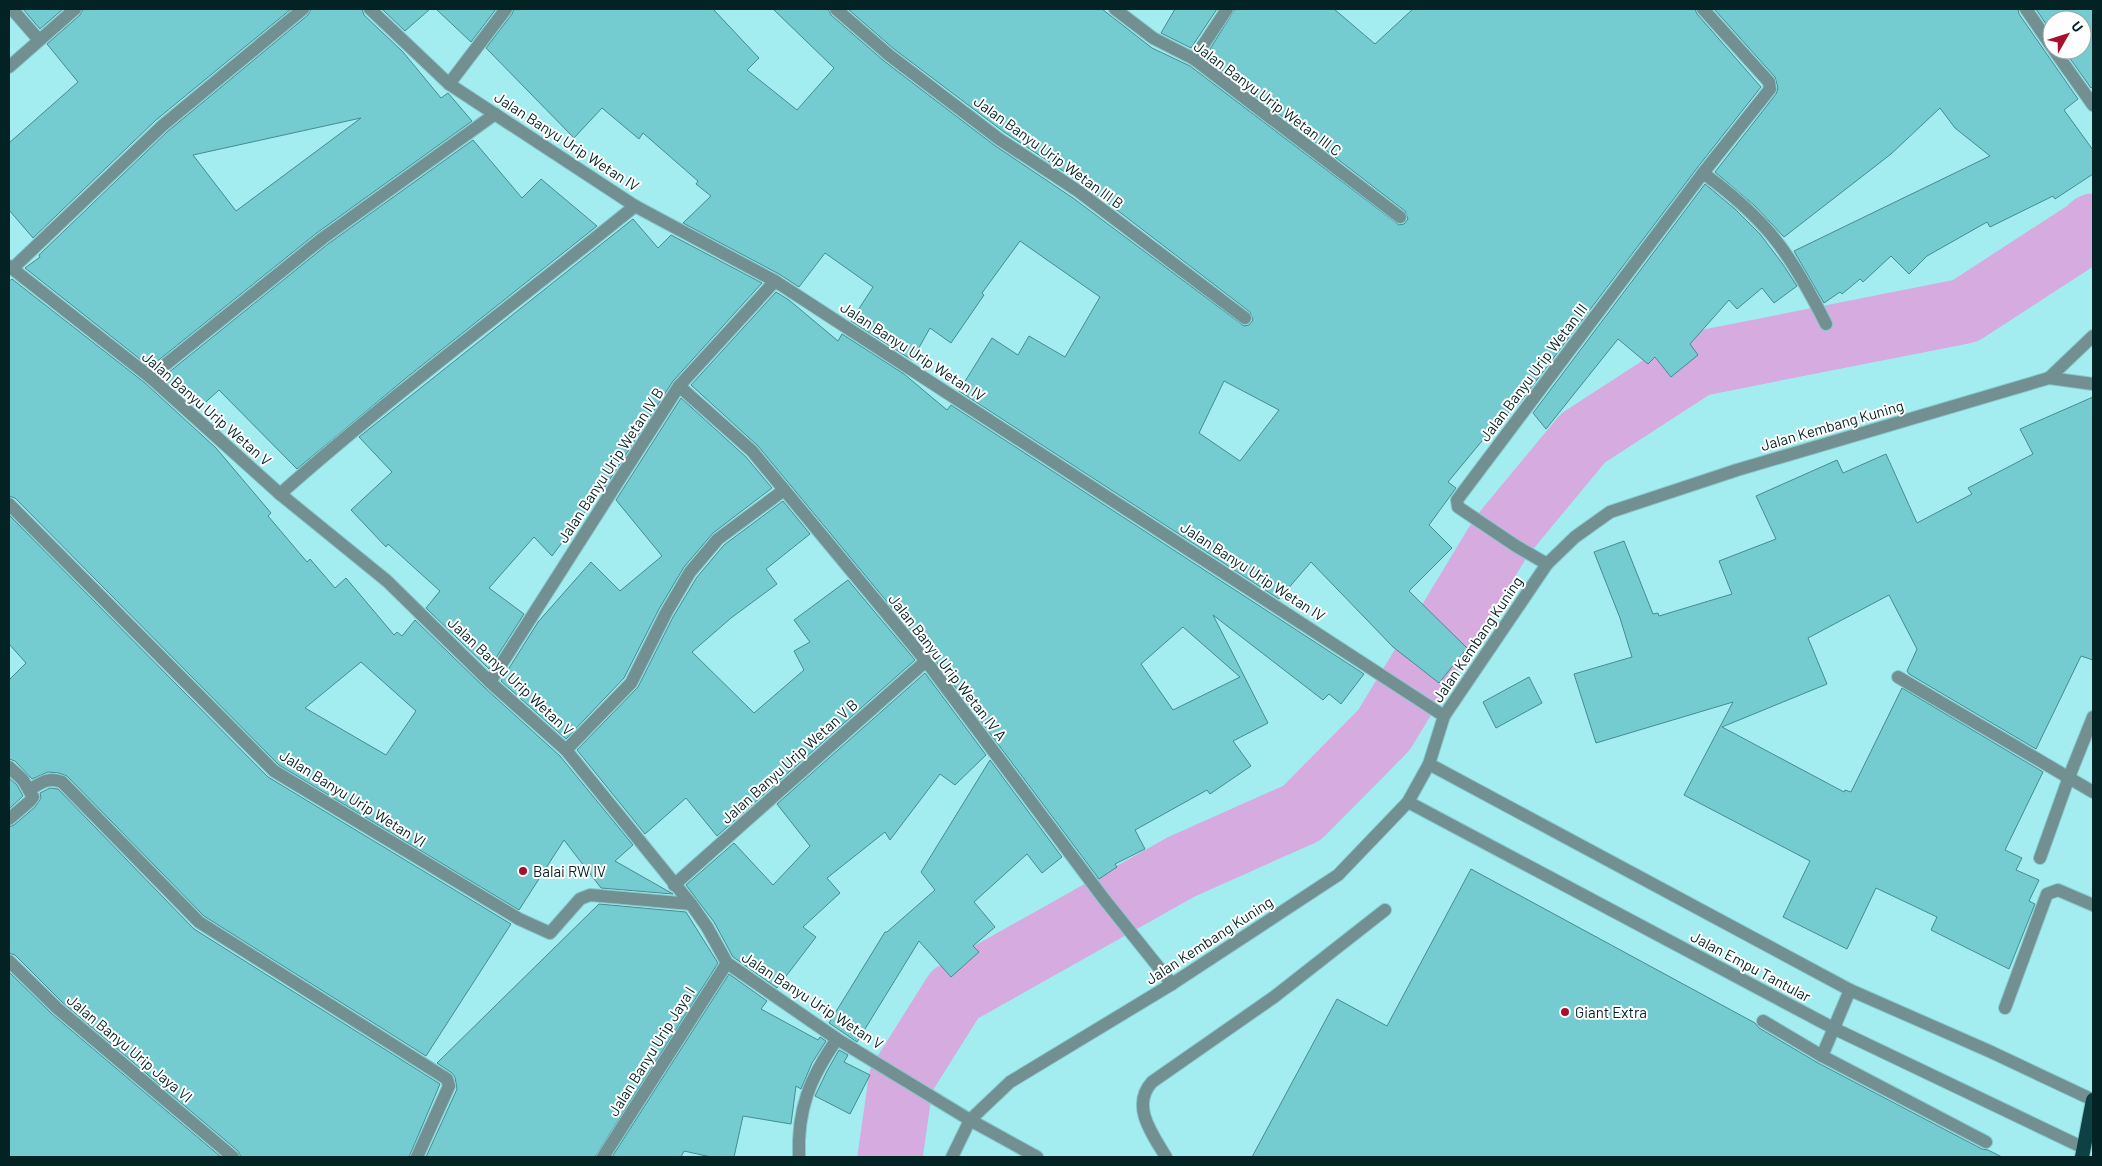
<svg xmlns="http://www.w3.org/2000/svg" width="2102" height="1166" viewBox="0 0 2102 1166" font-family="Barlow,sans-serif">
  <style>
    .lines { fill: none; stroke-linecap: round; stroke-linejoin: round }
    .river { stroke: #d6abdf; stroke-width: 65 }
    .building { fill: #74ccd1; stroke: #448c90; fill-rule: evenodd }
    .service-casing { stroke: #86c8cb; stroke-width: 14 }
    .minor-casing { stroke: #86c8cb; stroke-width: 14 }
    .trunk-casing { stroke: #86c8cb; stroke-width: 16 }
    .service { stroke: #728f91; stroke-width: 12 }
    .minor { stroke: #728f91; stroke-width: 12 }
    .trunk { stroke: #0c4244; stroke-width: 14 }
    .poi-dot { fill: #a70f2c; stroke: #fefefe; stroke-width: 2 }
    .labels { text-anchor: middle; dominant-baseline: central; stroke-width: 4; stroke-linejoin: round; paint-order: stroke }
    .street-label { font-size: 15px; fill: #032224; stroke: #fefefe }
    .poi-label { font-size: 15px; fill: #032224; stroke: #fefefe; text-anchor: start }
  </style>
  <rect width="100%" height="100%" fill="#a3edf0"/>
  <g class="lines">
    <polyline class="river" points="890,1157 901,1080 955,994 1181,867 1302,813 1384,730 1501,537 1583,438 1697,364 1965,311 2088,231 2093,226"/>
  </g>
  <g class="building">
    <polygon points="23,9 63,9 40,29"/>
    <polygon points="83,9 291,9 156,120 33,238 9,210 9,143 78,82 47,44 80,15"/>
    <path d="M311 9H362L364 15 403 52 441 98 448 93 472 121 318 232 150 367 25 268 40 257 39 255 167 132 308 15ZM361 118 236 211 193 155Z"/>
    <polygon points="382,9 430,9 405,31"/>
    <polygon points="436,9 496,9 471,42"/>
    <path d="M514 9H713L759 58 747 70 797 110 834 68 773 9H828L831 15 884 61 994 145 1073 198 1244 326 1249 325 1253 320 1250 312 1083 184 1004 132 894 49 848 9H1102L1152 48 1190 66 1399 225 1404 224 1408 219 1405 211 1205 57 1235 9H1334L1375 44 1413 9H1695L1697 14 1761 87 1697 168 1518 405 1516 403 1493 432 1491 430 1448 482 1456 488 1429 525 1452 548 1409 591 1467 648 1439 683 1393 647 1311 562 1279 599 959 391 992 338 1018 355 1029 336 1065 357 1100 297 1020 241 982 293 984 295 951 343 930 328 912 360 851 321 873 287 825 253 799 287 779 274 683 223 711 196 696 184 698 181 643 133 639 139 602 108 574 138 486 48 512 14ZM1224 381 1279 410 1240 461 1199 433Z"/>
    <polygon points="1175,9 1217,9 1191,48 1161,33"/>
    <polygon points="1714,9 2018,9 2019,14 2078,99 2064,110 2093,150 2093,174 2055,199 2053,196 1990,227 1987,222 1927,256 1909,274 1891,256 1863,282 1860,279 1842,294 1840,292 1824,303 1794,251 1990,156 1955,128 1940,108 1891,154 1784,237 1755,206 1715,172 1776,94 1778,88 1775,77"/>
    <polygon points="2036,9 2093,9 2093,87 2091,88 2064,50 2082,50 2082,20 2052,20 2052,33"/>
    <polygon points="473,140 522,198 541,179 597,226 406,378 297,469 219,390 198,409 163,377 328,244"/>
    <polygon points="1705,184 1735,209 1760,234 1782,263 1797,286 1774,303 1762,288 1737,309 1729,300 1690,344 1698,355 1671,377 1655,357 1648,364 1618,339 1546,429 1533,413"/>
    <polygon points="633,219 658,248 671,235 762,283 673,381 605,487 604,486 552,556 534,537 489,588 524,614 489,669 426,608 440,591 388,544 386,547 351,510 392,472 359,437"/>
    <path d="M12 279 145 383 216 448 271 513 268 516 307 562 310 559 335 588 346 578 394 635 397 632 402 636 415 620 485 688 560 756 633 845 615 861 673 894 601 888 564 840 519 910 279 765 15 498 9 496V281ZM361 662 416 711 386 755 305 708Z"/>
    <path d="M776 292 789 300 838 341 842 334 904 374 947 410 951 405 1364 674 1341 704 1329 694 1323 700 1213 615 1268 723 1233 741 1251 766 1210 794 1207 790 1135 830 1145 849 1115 864 1117 867 1099 879 932 656 758 446 691 385ZM1183 627 1240 677 1173 710 1141 664Z"/>
    <polygon points="2093,397 2093,660 2081,656 2036,749 1909,674 1907,671 1917,649 1889,595 1808,638 1827,684 1722,727 1844,792 1845,790 1851,792 1902,688 2043,772 2005,850 2022,858 2016,870 2039,880 2029,901 2035,904 2009,969 1931,930 1937,917 1876,888 1847,949 1783,917 1810,861 1684,795 1733,702 1596,743 1574,674 1632,657 1620,618 1594,552 1624,541 1653,614 1658,613 1659,616 1732,594 1719,561 1776,539 1756,496 1837,460 1843,473 1886,454 1917,523 1972,494 1968,488 2033,454 2020,429"/>
    <polygon points="681,398 746,457 772,488 713,533 684,567 659,609 624,678 566,739 501,681 538,622 591,562 620,591 662,556 616,500"/>
    <polygon points="783,501 810,534 766,569 777,584 731,618 692,652 754,713 804,670 794,651 810,642 794,620 848,580 915,660 717,836 686,798 645,834 577,750 638,687 673,617 697,577 724,545"/>
    <polygon points="9,515 268,777 511,924 426,1056 204,916 67,776 59,773 48,772 32,779 15,761 9,759 9,680 26,663 9,644"/>
    <polygon points="925,673 986,755 955,785 940,774 890,840 885,832 827,878 840,893 803,927 816,937 777,988 733,957 714,922 686,885 734,843 773,885 810,846 777,804"/>
    <polygon points="1529,677 1542,703 1496,728 1483,702"/>
    <polygon points="990,760 1062,857 1042,873 1027,854 974,902 995,927 973,946 979,952 951,977 919,941 857,1042 829,1023 885,932 887,932 935,890 921,872"/>
    <polygon points="9,778 17,785 23,796 9,809"/>
    <polygon points="50,788 58,789 194,929 440,1084 409,1157 241,1157 238,1151 62,1002 15,955 9,953 9,827 14,825 35,807 41,798 40,793"/>
    <polygon points="1471,869 1755,1023 1759,1028 1818,1063 1982,1149 1988,1150 2002,1157 1252,1157 1337,999 1387,1026"/>
    <polygon points="599,904 686,912 718,963 595,1157 426,1157 457,1089 455,1077 452,1073 437,1063"/>
    <polygon points="9,972 52,1014 221,1157 9,1157"/>
    <polygon points="729,974 767,1001 761,1009 818,1040 820,1037 826,1041 812,1063 801,1089 796,1086 791,1124 743,1116 734,1157 711,1157 684,1151 681,1157 612,1157"/>
    <polygon points="839,1050 848,1055 844,1062 870,1075 850,1114 815,1096 827,1071"/>
  </g>
  <g class="lines">
    <g class="service-casing">
      <g id="service">
        <polyline points="1898,677 2093,792"/>
        <polyline points="2040,858 2069,777 2093,717"/>
        <polyline points="2005,1008 2047,894 2058,890 2093,905"/>
        <polyline points="1763,1021 1822,1056 1986,1142"/>
        <polyline points="1822,1056 1850,990"/>
        <path d="M1166 1157C1153 1135 1130 1106 1152 1082L1274 997 1385 910"/>
      </g>
    </g>
    <g class="minor-casing">
      <g id="minor">
        <polyline points="12,9 39,40"/>
        <polyline points="370,9 449,84 635,206 775,281 1444,716"/>
        <polyline points="836,9 889,55 999,139 1078,191 1245,318"/>
        <polyline points="1115,9 1153,38 1194,59 1400,217"/>
        <polyline points="2026,9 2052,47"/>
        <polyline points="2054,50 2093,105"/>
        <polyline points="1194,59 1227,9"/>
        <polyline points="9,67 75,9"/>
        <polyline points="449,84 506,9"/>
        <path d="M1703 173C1729 192 1754 213 1774 238 1795 264 1811 294 1826 324"/>
        <polyline points="9,266 150,377 280,494 387,581 490,682 566,750 691,904 707,927 727,963 837,1039 970,1120 1037,1157"/>
        <polyline points="12,269 162,126 303,9"/>
        <polyline points="150,377 323,238 495,114"/>
        <polyline points="2049,378 2093,336"/>
        <polyline points="679,386 752,451 926,661 1104,899 1172,984"/>
        <path d="M280 494C394 393 517 302 635 206"/>
        <polyline points="9,504 274,771 519,919 550,933 580,899 590,895 691,904"/>
        <polyline points="1547,564 1516,546 1458,507 1457,500 1703,173 1770,89 1769,82 1703,9"/>
        <polyline points="490,682 679,386 775,281"/>
        <polyline points="566,750 631,683 666,613 690,572 718,539 784,490"/>
        <polyline points="1429,764 1850,990 1989,1051 2093,1100"/>
        <polyline points="9,767 23,780 33,797 30,801 9,819"/>
        <path d="M29 790C42 782 48 777 62 782L199 922 447 1079 449 1086 417 1157"/>
        <polyline points="1408,802 1835,1029 2084,1148"/>
        <polyline points="674,885 926,661"/>
        <polyline points="9,961 57,1008 233,1157"/>
        <polyline points="603,1157 727,963"/>
        <path d="M799 1157C797 1109 810 1078 837 1039"/>
        <polyline points="952,1157 970,1120 1010,1082 1172,984 1338,875 1408,802 1429,764 1444,716 1547,564 1575,537 1610,512 1737,470 2049,378 2093,384"/>
      </g>
    </g>
    <g class="trunk-casing">
      <polyline id="trunk" points="2082,1157 2093,1100"/>
    </g>
    <use href="#service" class="service"/>
    <use href="#minor" class="minor"/>
    <use href="#trunk" class="trunk"/>
  </g>
  <g class="poi-dot">
    <circle cx="523" cy="871" r="5"/>
    <circle cx="1565" cy="1012" r="5"/>
  </g>
  <g class="labels">
    <g class="street-label">
      <text transform="translate(1268 98) rotate(37)">Jalan Banyu Urip Wetan III C</text>
      <text transform="translate(567 141) rotate(33)">Jalan Banyu Urip Wetan IV</text>
      <text transform="translate(1049 152) rotate(36)">Jalan Banyu Urip Wetan III B</text>
      <text transform="translate(913 351) rotate(33)">Jalan Banyu Urip Wetan IV</text>
      <text transform="translate(1533 372) rotate(-53)">Jalan Banyu Urip Wetan III</text>
      <text transform="translate(207 408) rotate(41)">Jalan Banyu Urip Wetan V</text>
      <text transform="translate(1832 425) rotate(-16)">Jalan Kembang Kuning</text>
      <text transform="translate(610 465) rotate(-57)">Jalan Banyu Urip Wetan IV B</text>
      <text transform="translate(1253 571) rotate(33)">Jalan Banyu Urip Wetan IV</text>
      <text transform="translate(1477 639) rotate(-56)">Jalan Kembang Kuning</text>
      <text transform="translate(948 667) rotate(52)">Jalan Banyu Urip Wetan IV A</text>
      <text transform="translate(511 676) rotate(43)">Jalan Banyu Urip Wetan V</text>
      <text transform="translate(789 761) rotate(-42)">Jalan Banyu Urip Wetan V B</text>
      <text transform="translate(353 798) rotate(32)">Jalan Banyu Urip Wetan VI</text>
      <text transform="translate(1209 940) rotate(-33)">Jalan Kembang Kuning</text>
      <text transform="translate(1751 966) rotate(28)">Jalan Empu Tantular</text>
      <text transform="translate(813 1000) rotate(33)">Jalan Banyu Urip Wetan V</text>
      <text transform="translate(130 1048) rotate(40)">Jalan Banyu Urip Jaya VI</text>
      <text transform="translate(651 1051) rotate(-58)">Jalan Banyu Urip Jaya I</text>
    </g>
    <g class="poi-label">
      <text x="533" y="871">Balai RW IV</text>
      <text x="1575" y="1012">Giant Extra</text>
    </g>
  </g>
  <rect width="2102" height="1166" fill="none" stroke="#032224" stroke-width="20"/>
  <g transform="translate(2067 35) rotate(51)"><circle r="24" fill="#fefefe" stroke="#9aa6a7"/>
  <path d="M0-4L9 19L0 12L-9 19Z" fill="#a70f2c"/>
  <text y="-8" font-size="14" font-weight="bold" text-anchor="middle" fill="#032224">U</text>
  </g>
</svg>
